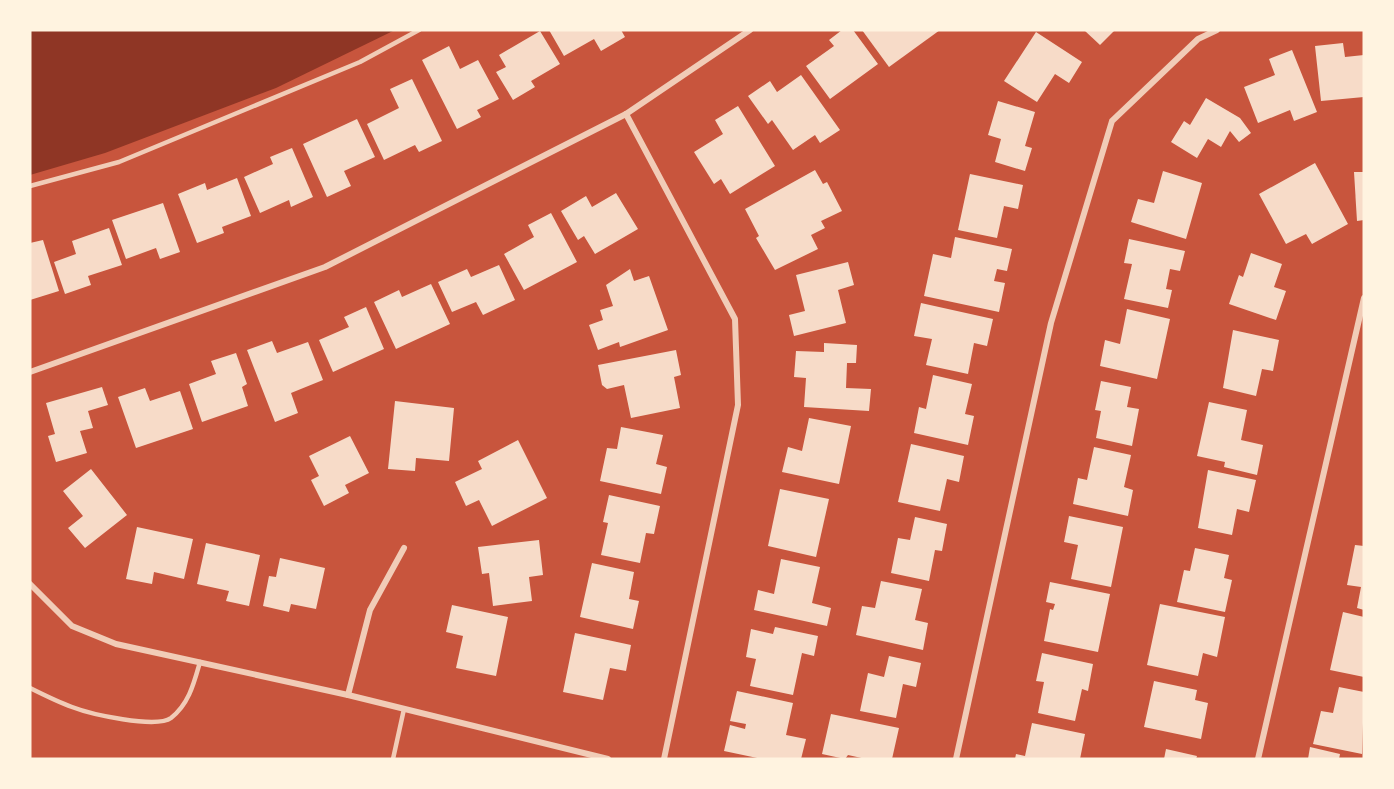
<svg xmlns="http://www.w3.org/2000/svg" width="1394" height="789" viewBox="0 0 1394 789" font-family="'PT Sans',sans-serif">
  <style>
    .water { fill: #8f3625 }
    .building { fill: #f7dbc8 }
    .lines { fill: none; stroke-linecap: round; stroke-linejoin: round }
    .service { stroke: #f1ccb7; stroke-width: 4.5 }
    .minor { stroke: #f1ccb7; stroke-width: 6 }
  </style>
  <rect width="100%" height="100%" fill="#c8553d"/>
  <polygon class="water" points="30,30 395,30 276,88 105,153 30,175"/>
  <g class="building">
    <polygon points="549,30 621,30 625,37 601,51 594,39 564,56"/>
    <polygon points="842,30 853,30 878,64 830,99 806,66 834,46 829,40"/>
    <polygon points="862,30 940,30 889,67"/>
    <polygon points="1084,30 1115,30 1100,45"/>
    <polygon points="540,31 560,64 531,81 535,87 513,100 496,72 506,67 499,55"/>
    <polygon points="1036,32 1082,62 1069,83 1055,74 1037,102 1004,81"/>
    <polygon points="1343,43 1345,57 1364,55 1364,97 1321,101 1315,46"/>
    <polygon points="449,46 460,69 478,60 499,99 477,110 481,117 457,129 422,60"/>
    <polygon points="1292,50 1317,112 1294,121 1290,110 1258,123 1244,87 1275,75 1269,59"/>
    <polygon points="801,75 840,130 820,143 815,135 793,150 772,120 768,124 748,96 770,81 777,92"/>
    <polygon points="412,79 442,141 419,152 415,145 384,160 367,124 399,108 390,89"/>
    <polygon points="1206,98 1240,118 1251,133 1239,142 1230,131 1221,147 1208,139 1197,158 1171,142 1184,121 1190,125"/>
    <polygon points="998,101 1035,112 1025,146 1032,148 1025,171 995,162 1001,139 988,135"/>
    <polygon points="738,106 775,166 730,194 721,179 714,184 694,152 723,134 715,120"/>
    <polygon points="357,119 375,157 344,171 351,186 327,197 303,144"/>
    <polygon points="292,148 313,197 291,207 289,200 260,213 244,177 273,164 270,157"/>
    <polygon points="1315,163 1348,224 1312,244 1306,234 1286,244 1259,194"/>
    <polygon points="815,170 823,184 827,182 842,211 821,221 825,228 811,235 818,249 775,270 756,238 759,236 745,209"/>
    <polygon points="1163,171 1202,183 1186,239 1131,222 1138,199 1154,203"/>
    <polygon points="1354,172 1364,172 1364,220 1357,221"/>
    <polygon points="970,174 1023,185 1018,209 1004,206 997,238 958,230"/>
    <polygon points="237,178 251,216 222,227 224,233 197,243 178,194 205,183 207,190"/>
    <polygon points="616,193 638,229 595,254 584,236 578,240 561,211 586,196 592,207"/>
    <polygon points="163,203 180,252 160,259 156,248 126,259 112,220"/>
    <polygon points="551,213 577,262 524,290 504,254 534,237 528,225"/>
    <polygon points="109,228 122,265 88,276 91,285 65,294 54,262 76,254 72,241"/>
    <polygon points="955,237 1012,249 1007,271 997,269 994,281 1005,283 999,312 924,296 933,254 951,258"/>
    <polygon points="1129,239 1185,251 1180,271 1170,269 1166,289 1172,290 1168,308 1124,299 1132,264 1124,263"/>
    <polygon points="43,240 59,291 30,300 30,243"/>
    <polygon points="1251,253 1282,264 1274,287 1286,291 1276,320 1229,304 1239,275 1243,277"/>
    <polygon points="848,262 854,285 838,290 846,323 794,336 789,315 805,311 796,275"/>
    <polygon points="499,265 515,300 483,315 476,302 452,312 438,282 467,269 471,277"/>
    <polygon points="630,269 634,281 649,276 668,330 620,347 619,342 598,350 589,325 603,320 600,310 613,306 606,285"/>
    <polygon points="431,284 450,324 396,349 374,302 399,290 402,297"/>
    <polygon points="921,303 993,319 987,346 974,343 968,374 926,365 932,339 914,336"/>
    <polygon points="366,307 384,349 333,372 319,340 349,327 344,317"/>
    <polygon points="1127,309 1170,319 1157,379 1100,366 1105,340 1120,344"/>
    <polygon points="1233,330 1279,340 1273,371 1262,369 1256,396 1223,388"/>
    <polygon points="272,341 277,353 308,342 323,380 291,393 298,413 275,422 247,350"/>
    <polygon points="824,343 857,345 856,363 847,363 846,388 871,389 869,411 804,407 806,378 794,377 796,351 824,352"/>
    <polygon points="676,350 681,375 674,377 680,408 631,418 624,385 607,389 602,385 598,365"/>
    <polygon points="236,353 247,384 242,387 248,406 202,422 189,384 216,374 211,361"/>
    <polygon points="933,375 972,384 965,414 974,416 968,445 914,433 919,407 926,409"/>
    <polygon points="1101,381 1131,387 1127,407 1139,409 1132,446 1096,438 1101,411 1095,410"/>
    <polygon points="102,387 108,405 88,411 93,428 80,431 87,453 56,462 48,436 55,434 46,403"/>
    <polygon points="145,388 150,401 180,391 193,429 136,448 118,397"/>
    <polygon points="395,401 454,408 449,461 416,458 415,471 388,469"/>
    <polygon points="1209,402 1247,410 1241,440 1263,445 1257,475 1224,467 1225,462 1197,456"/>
    <polygon points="809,418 851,426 839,484 782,472 788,447 802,451"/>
    <polygon points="621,427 663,435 656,464 667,467 661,494 600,481 607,448 617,449"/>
    <polygon points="350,436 369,473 345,485 349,493 324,506 311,480 319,476 309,456"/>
    <polygon points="518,440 547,498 492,526 479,500 466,506 455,482 482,469 478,461"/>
    <polygon points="911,444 964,456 959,482 947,479 940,511 898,502"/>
    <polygon points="1094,447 1131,455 1124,487 1133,490 1128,516 1073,504 1078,478 1087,480"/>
    <polygon points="91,469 127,515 85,548 68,528 83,516 63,491"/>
    <polygon points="1208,470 1256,480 1249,512 1237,509 1232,535 1198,528"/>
    <polygon points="780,489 829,499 816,557 768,546"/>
    <polygon points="609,495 660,506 654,534 646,533 640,563 601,555 608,523 603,522"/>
    <polygon points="1069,516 1123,527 1111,587 1071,579 1078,545 1064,542"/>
    <polygon points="915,517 947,524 942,551 935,550 929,581 891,573 898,538 910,540"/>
    <polygon points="137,527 193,539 184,579 154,572 152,584 126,579"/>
    <polygon points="539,540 543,575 529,577 532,601 493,606 489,573 482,574 478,547"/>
    <polygon points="206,543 260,555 249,606 226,601 229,591 197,584"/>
    <polygon points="1355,545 1364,546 1364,610 1357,608 1361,587 1347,585"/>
    <polygon points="1195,548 1229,555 1224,578 1232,580 1225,612 1177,602 1184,570 1190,571"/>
    <polygon points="280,558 325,568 316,609 291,604 289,612 263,606 269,576 276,577"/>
    <polygon points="781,559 820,567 812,603 831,608 827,626 754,610 758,590 774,594"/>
    <polygon points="592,563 634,572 629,599 639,601 633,629 580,617"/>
    <polygon points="881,581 922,589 915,620 928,623 923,650 856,635 862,606 875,608"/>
    <polygon points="1050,582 1110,594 1098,652 1044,641 1050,609 1053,610 1055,604 1046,602"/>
    <polygon points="1160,604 1225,617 1217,657 1203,653 1198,676 1147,665"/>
    <polygon points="452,605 508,617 496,676 456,668 463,636 446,632"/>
    <polygon points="1343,612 1364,617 1364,677 1330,670"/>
    <polygon points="775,627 818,636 814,656 802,653 793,695 750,686 756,659 746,657 751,629 773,634"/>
    <polygon points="575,633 631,645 626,671 610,668 603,700 563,692"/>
    <polygon points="1042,653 1093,664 1088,691 1082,689 1075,721 1038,713 1044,682 1036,681"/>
    <polygon points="889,656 921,663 916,687 903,684 896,718 860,711 868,673 884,677"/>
    <polygon points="1154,681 1197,690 1195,700 1208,703 1201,739 1144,727"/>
    <polygon points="1339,687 1364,692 1362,754 1313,744 1321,711 1333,713"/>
    <polygon points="737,691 793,703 786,735 806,739 801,759 762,759 724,751 730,725 745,729 746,724 730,721"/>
    <polygon points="831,714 899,728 892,759 866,759 848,755 845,759 822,754"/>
    <polygon points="1032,723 1085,734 1080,759 1015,759 1016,754 1025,756"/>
    <polygon points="1310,747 1340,754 1339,759 1308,759"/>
    <polygon points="1166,749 1197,756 1196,759 1164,759"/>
  </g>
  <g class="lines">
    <g class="service">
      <polyline points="30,186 119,162 360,62 419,30"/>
      <path d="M30 688C44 695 58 702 72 707 90 714 156 729 171 718 189 704 194 683 200 662"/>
      <polyline points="393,759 404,709"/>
    </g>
    <g class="minor">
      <polyline points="626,114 735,319 738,405 664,759"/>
      <polyline points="30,372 325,267 626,114 750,30"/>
      <polyline points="30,584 72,626 116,644 348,695 608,759"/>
      <polyline points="348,695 370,610 404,548"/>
      <polyline points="956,759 1051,323 1112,121 1198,39 1217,30"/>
      <polyline points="1258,759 1364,298"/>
    </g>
  </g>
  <rect width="1394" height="789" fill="none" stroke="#fff3e0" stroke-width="63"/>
</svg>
